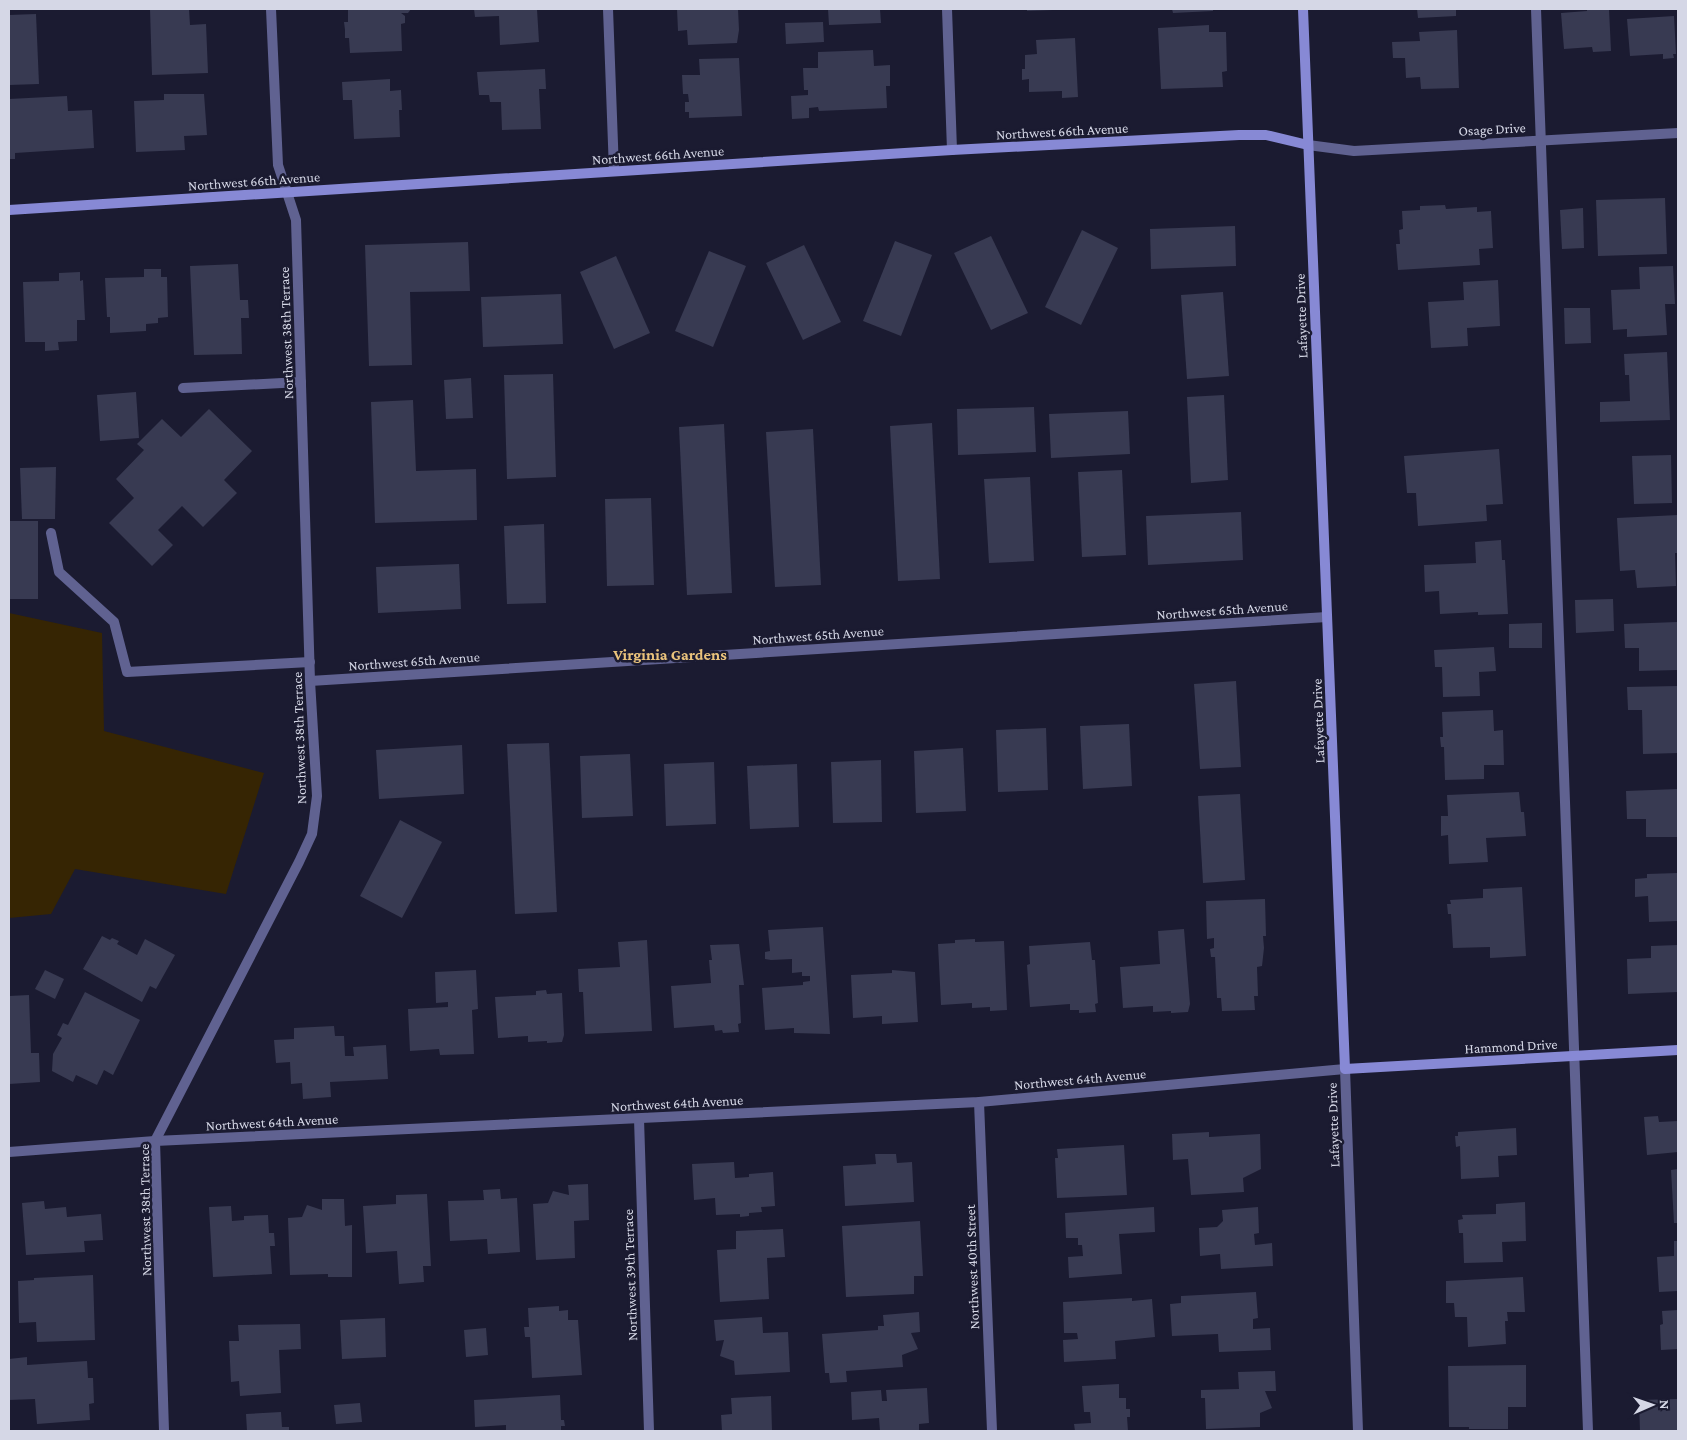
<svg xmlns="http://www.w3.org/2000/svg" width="1687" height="1440" viewBox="0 0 1687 1440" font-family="'Crimson Pro',serif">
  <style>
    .green { fill: #362503 }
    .building { fill: #383a52 }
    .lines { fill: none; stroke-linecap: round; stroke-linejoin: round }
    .lane { stroke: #606291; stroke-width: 10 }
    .street { stroke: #606291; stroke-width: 10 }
    .secondary { stroke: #8789d5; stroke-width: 10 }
    .labels { text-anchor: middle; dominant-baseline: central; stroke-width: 5; stroke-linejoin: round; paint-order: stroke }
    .street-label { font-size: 14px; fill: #d5d7e6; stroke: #1b1b31 }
    .quarter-label { font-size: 16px; font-weight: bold; fill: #eac37c; stroke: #1b1b31 }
  </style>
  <rect width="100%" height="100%" fill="#1b1b31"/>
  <polygon class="green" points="9,613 102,633 104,731 264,773 226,894 75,869 51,914 9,918"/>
  <g class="building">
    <polygon points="150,9 189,9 190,25 206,24 208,73 152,75"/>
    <polygon points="348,9 411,9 408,13 401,13 405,16 405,23 401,24 402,51 350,53 349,38 345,38 345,30 344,22 348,22"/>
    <polygon points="474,9 537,9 539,42 500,45 499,16 475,17"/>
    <polygon points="677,9 738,9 739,30 737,43 688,45 687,30 678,31"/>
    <polygon points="828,9 880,9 881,23 829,25"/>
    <polygon points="1027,9 1053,9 1053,10 1027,11"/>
    <polygon points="1172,9 1213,9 1213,11 1173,13"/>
    <polygon points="1417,9 1456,9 1456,16 1418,18"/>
    <polygon points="1587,9 1609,9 1611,51 1593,52 1592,47 1564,49 1561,13 1587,11"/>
    <polygon points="36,14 39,84 9,85 9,15"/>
    <polygon points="1674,16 1676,54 1673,54 1674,58 1663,59 1663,54 1630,56 1627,19"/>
    <polygon points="823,22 824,42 786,44 785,23"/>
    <polygon points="1209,25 1209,32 1226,32 1227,71 1222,72 1223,87 1161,89 1158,28"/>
    <polygon points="1457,30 1459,88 1421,89 1420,77 1406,78 1405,58 1393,58 1392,42 1420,41 1419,32"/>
    <polygon points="1075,38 1078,97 1062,98 1062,91 1029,92 1029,79 1022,80 1022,69 1025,69 1025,55 1037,54 1036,40"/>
    <polygon points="873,50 874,66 890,65 890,86 886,86 887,108 819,111 818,107 809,108 809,118 792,119 791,96 808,95 808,90 804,90 803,68 818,68 818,52"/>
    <polygon points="739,58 742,116 689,118 689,112 685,112 685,102 689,102 688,94 683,94 682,75 700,75 699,59"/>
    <polygon points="545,69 546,89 539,89 541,129 502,130 501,102 490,102 489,95 479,95 477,72"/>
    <polygon points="390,79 390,91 401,90 402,110 399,110 400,137 354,139 352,100 343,100 342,82"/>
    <polygon points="164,94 204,94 207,135 184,136 185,150 136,152 134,101 164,100"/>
    <polygon points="67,96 68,111 92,110 94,148 15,153 15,159 9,159 9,99"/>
    <polygon points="1665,198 1667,254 1598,256 1596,200"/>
    <polygon points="1445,205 1446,209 1477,207 1477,212 1491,211 1493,248 1479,249 1480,265 1398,270 1396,244 1400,244 1399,230 1403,229 1402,211 1420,210 1420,206"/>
    <polygon points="1583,208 1584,248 1562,249 1560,210"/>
    <polygon points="1235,226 1236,266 1151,269 1150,229"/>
    <polygon points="1082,230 1118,248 1081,325 1045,307"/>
    <polygon points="991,236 1028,313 991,330 954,253"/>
    <polygon points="895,241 932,255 901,336 863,321"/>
    <polygon points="468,242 470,291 410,292 412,365 369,366 365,245"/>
    <polygon points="804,245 841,322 803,340 766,263"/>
    <polygon points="709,251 746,266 713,347 675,331"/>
    <polygon points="616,256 650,333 614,349 580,272"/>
    <polygon points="238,264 240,300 248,300 249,318 241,318 242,354 194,355 190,266"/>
    <polygon points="1673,266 1675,304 1665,304 1667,335 1627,337 1627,329 1613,330 1611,290 1640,289 1639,267"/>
    <polygon points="144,269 161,269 161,277 167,277 168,317 158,318 158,323 146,324 146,331 110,333 110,317 107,317 105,278 144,277"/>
    <polygon points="80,272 80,281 83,280 85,320 77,320 77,341 58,342 59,350 45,351 45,342 25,342 23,282 59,281 59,273"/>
    <polygon points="1498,280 1500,326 1467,328 1468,346 1431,348 1428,302 1464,300 1463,282"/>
    <polygon points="1223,292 1229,376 1187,379 1181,295"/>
    <polygon points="561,294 563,344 483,347 481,297"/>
    <polygon points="1564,308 1590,308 1591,343 1565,344"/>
    <polygon points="1667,352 1670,420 1600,422 1600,402 1630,401 1629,375 1625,375 1624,354"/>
    <polygon points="553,374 556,477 507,479 504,375"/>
    <polygon points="471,378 473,418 446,419 444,380"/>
    <polygon points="136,392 139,438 100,441 97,395"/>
    <polygon points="1224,395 1228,480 1191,483 1187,397"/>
    <polygon points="413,400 416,471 476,469 477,520 375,523 371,402"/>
    <polygon points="1034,407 1036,452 958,455 957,409"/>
    <polygon points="209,409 252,451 224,480 237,493 203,527 182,506 158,530 173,545 152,566 109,523 134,498 116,479 144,450 137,444 162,419 181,437"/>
    <polygon points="1128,411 1130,454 1051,458 1049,414"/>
    <polygon points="932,423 940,579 898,581 890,426"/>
    <polygon points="724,424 732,593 687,595 679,427"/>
    <polygon points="813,429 821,585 775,587 766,432"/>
    <polygon points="1499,449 1503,504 1486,505 1487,521 1418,526 1416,493 1407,493 1404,456"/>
    <polygon points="1671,455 1672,503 1634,504 1632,456"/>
    <polygon points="56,467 55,519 22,519 20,468"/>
    <polygon points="1122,470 1126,555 1082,557 1078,472"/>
    <polygon points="1030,477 1034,561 989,563 984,479"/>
    <polygon points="651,498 654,585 607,586 605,499"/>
    <polygon points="1241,512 1243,560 1148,565 1146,516"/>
    <polygon points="1678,515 1677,553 1675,553 1676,586 1637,588 1635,570 1620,571 1617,518"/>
    <rect x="9" y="521" width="29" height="78"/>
    <polygon points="544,524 546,603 507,604 504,526"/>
    <polygon points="1501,540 1502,560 1505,560 1508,614 1478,615 1478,612 1440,614 1439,591 1425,592 1424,565 1476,563 1475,542"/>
    <polygon points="459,564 461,609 378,613 376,567"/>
    <polygon points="1613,599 1614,631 1576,633 1575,600"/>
    <polygon points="1677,622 1678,670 1639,671 1639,648 1625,648 1624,624"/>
    <polygon points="1542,623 1542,648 1509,648 1509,624"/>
    <polygon points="1494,647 1496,671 1479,672 1480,696 1443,697 1442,667 1435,667 1434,650"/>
    <polygon points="1236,681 1241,767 1200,769 1194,684"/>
    <polygon points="1678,686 1678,753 1643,754 1642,710 1628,710 1627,687"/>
    <polygon points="1493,710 1494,731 1503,730 1504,765 1484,765 1484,779 1445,780 1444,747 1441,747 1440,737 1443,737 1442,712"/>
    <polygon points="1129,724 1132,786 1083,789 1080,726"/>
    <polygon points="1046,728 1048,790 998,792 996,730"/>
    <polygon points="549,743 557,912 515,914 507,744"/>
    <polygon points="462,745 464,794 379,799 376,750"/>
    <polygon points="963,748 966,811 916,813 914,751"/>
    <polygon points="630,754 633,816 582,818 580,756"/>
    <polygon points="881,760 882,822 833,823 831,762"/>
    <polygon points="714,762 716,824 666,826 664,764"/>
    <polygon points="797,764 799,827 750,829 747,766"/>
    <polygon points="1678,789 1678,837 1646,837 1646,819 1627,819 1626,791"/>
    <polygon points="1519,792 1521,812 1524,812 1526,836 1486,838 1488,862 1449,864 1448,835 1441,836 1441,816 1448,816 1447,795"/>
    <polygon points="1240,794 1245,880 1203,883 1198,796"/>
    <polygon points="400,820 442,842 402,918 360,896"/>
    <polygon points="1678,873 1678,921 1649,922 1648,896 1635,897 1635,879 1647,878 1647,874"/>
    <polygon points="1522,887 1526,956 1490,958 1490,947 1453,948 1451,914 1448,914 1447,904 1451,904 1450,900 1483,898 1483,889"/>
    <polygon points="1265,899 1266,936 1263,936 1264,948 1262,966 1257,967 1258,996 1254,996 1255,1010 1222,1011 1221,998 1217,998 1215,957 1211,957 1210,949 1214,948 1214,938 1207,939 1206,901"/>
    <polygon points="823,927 830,1034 794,1033 794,1028 765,1030 762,988 803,985 803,982 810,981 810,976 802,976 802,972 792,973 792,959 771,960 765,959 765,952 770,951 768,930"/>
    <polygon points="1184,929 1190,1004 1188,1012 1171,1013 1171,1011 1153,1012 1153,1006 1123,1008 1120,967 1160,964 1158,931"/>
    <polygon points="102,936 110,940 112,938 119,941 117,944 137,955 145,939 175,955 156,989 150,986 142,1002 83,969"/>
    <polygon points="975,939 975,942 1004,941 1007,1010 990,1011 990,1007 972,1008 972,1003 941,1005 938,944 955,943 955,940"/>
    <polygon points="647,940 652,1031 585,1034 583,992 579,992 578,969 620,967 618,942"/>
    <polygon points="1090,942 1092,960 1095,960 1098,1003 1095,1004 1096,1012 1079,1013 1079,1010 1070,1010 1070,1004 1030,1007 1027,965 1030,964 1029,946"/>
    <polygon points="739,944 744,985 739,985 741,1023 738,1024 739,1032 723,1033 722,1030 715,1031 714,1025 674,1028 671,986 711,983 709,960 712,960 710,945"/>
    <polygon points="1678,945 1678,992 1628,994 1627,959 1651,958 1651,946"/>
    <polygon points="45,970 64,979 55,999 35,989"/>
    <polygon points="476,970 478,1009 472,1010 474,1054 440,1055 439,1049 410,1051 408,1009 448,1007 448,1002 436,1003 435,972"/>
    <polygon points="892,970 915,972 918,1022 882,1024 882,1016 853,1018 851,975 892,973"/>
    <polygon points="546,990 547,994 562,993 564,1035 562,1042 547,1043 547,1041 528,1042 528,1036 498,1038 495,997 536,995 536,991"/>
    <polygon points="85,992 140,1020 113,1075 104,1070 97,1085 76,1075 73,1082 52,1071 53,1054 62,1038 57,1035 63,1023 68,1025"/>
    <polygon points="29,995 31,1053 39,1053 40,1082 9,1084 9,996"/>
    <polygon points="334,1026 335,1036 344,1036 345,1056 354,1056 353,1047 386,1045 388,1079 330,1082 331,1097 303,1099 302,1083 291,1084 290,1062 276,1063 274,1040 294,1039 294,1028"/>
    <polygon points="1658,1116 1659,1122 1678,1121 1678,1152 1647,1155 1644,1117"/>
    <polygon points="1516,1128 1517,1155 1498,1156 1499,1177 1461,1179 1460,1146 1456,1147 1455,1136 1458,1136 1458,1132"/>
    <polygon points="1209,1132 1209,1137 1260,1134 1261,1169 1243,1178 1244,1192 1191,1195 1188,1159 1173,1160 1172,1134"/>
    <polygon points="1124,1145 1127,1195 1057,1198 1055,1158 1058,1158 1057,1149"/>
    <polygon points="875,1154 896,1154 897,1163 912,1162 914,1202 845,1206 843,1166 876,1164"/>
    <polygon points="734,1162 735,1178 749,1177 749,1174 773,1172 775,1206 761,1207 762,1212 749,1213 749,1216 740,1217 740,1214 716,1215 715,1198 694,1200 692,1164"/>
    <polygon points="1678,1169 1678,1223 1674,1223 1671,1170"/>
    <polygon points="588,1184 589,1220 574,1221 575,1258 536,1260 533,1204 548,1203 553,1191 569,1195 568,1185"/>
    <polygon points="500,1189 501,1199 517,1198 520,1252 488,1254 487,1239 450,1241 448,1201 484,1200 483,1190"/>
    <polygon points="427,1194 431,1266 423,1266 424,1282 399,1284 397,1251 366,1253 363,1206 396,1204 396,1195"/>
    <polygon points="322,1199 344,1199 345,1226 352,1225 352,1277 328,1277 328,1274 290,1275 288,1218 302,1217 307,1205 322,1210"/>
    <polygon points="44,1201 45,1209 66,1207 67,1217 101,1214 103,1240 84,1241 85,1252 26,1255 22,1203"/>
    <polygon points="1525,1202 1526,1241 1502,1242 1503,1262 1464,1263 1463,1233 1459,1233 1458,1220 1463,1219 1462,1215 1496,1214 1496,1204"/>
    <polygon points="231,1206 232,1221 244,1220 244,1216 268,1215 269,1233 274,1233 275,1246 270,1246 272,1274 213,1277 209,1207"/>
    <polygon points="1154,1207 1155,1232 1119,1234 1122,1274 1069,1278 1068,1257 1083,1256 1082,1245 1078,1245 1078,1238 1066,1238 1065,1213"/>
    <polygon points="1258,1207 1259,1233 1254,1234 1255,1245 1272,1243 1273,1266 1221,1269 1220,1254 1200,1256 1199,1228 1217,1227 1223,1221 1222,1210"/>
    <polygon points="920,1221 923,1276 914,1276 914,1294 846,1297 842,1226"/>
    <polygon points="783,1229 785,1257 767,1258 769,1299 720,1302 717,1250 736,1249 736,1231"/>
    <polygon points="1674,1241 1678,1241 1678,1291 1659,1292 1657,1257 1674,1256"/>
    <polygon points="93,1275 95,1340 37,1342 36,1322 19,1323 18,1281 34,1280 34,1278"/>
    <polygon points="1523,1277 1525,1312 1507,1312 1508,1321 1505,1321 1506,1344 1468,1347 1467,1317 1455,1317 1454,1303 1446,1303 1446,1281"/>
    <polygon points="1256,1292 1258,1318 1253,1319 1253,1329 1270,1328 1271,1350 1219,1352 1218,1334 1172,1336 1170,1304 1181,1303 1181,1296"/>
    <polygon points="1132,1298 1132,1301 1152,1299 1155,1337 1115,1341 1116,1359 1064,1362 1063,1340 1078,1339 1077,1333 1064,1333 1063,1302"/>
    <polygon points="559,1306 559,1311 568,1310 568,1320 578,1320 582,1375 532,1378 530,1337 525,1337 524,1327 529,1327 528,1308"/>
    <polygon points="1678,1310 1678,1349 1661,1350 1660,1325 1663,1324 1662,1311"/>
    <polygon points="919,1312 920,1332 911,1333 918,1349 902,1355 903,1367 846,1371 847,1382 830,1383 829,1373 825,1373 822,1334 878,1330 878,1326 884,1326 883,1315"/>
    <polygon points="762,1317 763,1333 788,1332 790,1372 735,1375 734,1361 720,1356 724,1340 716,1341 714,1320"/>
    <polygon points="385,1318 386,1357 342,1359 340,1320"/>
    <polygon points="300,1324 301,1349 279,1350 281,1393 240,1396 239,1381 231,1382 229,1341 239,1341 238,1325"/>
    <polygon points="486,1328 488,1355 466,1357 464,1330"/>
    <polygon points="27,1357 27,1365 87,1361 88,1378 93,1378 94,1403 89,1404 90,1420 37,1424 35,1399 9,1400 9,1359"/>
    <polygon points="1526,1365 1526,1407 1508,1407 1508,1429 1469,1429 1469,1427 1449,1427 1448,1366"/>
    <polygon points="1275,1371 1276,1391 1265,1391 1272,1408 1260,1413 1260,1427 1206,1429 1205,1398 1201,1398 1201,1390 1239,1389 1238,1372"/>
    <polygon points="1119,1384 1119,1398 1126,1398 1126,1409 1130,1409 1130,1417 1127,1417 1128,1431 1075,1431 1074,1424 1091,1423 1090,1412 1084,1412 1082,1386"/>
    <polygon points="927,1388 929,1423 919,1424 919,1431 880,1431 879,1418 852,1420 851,1392 881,1390 882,1401 887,1401 886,1390"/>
    <polygon points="560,1395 561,1420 564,1420 565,1426 561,1426 561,1431 506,1431 506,1425 475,1427 474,1400"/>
    <polygon points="771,1396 772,1431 722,1431 721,1415 732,1414 731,1398"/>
    <polygon points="1678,1399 1678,1431 1640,1431 1639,1400"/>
    <polygon points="360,1403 362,1422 336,1424 334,1405"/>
    <polygon points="281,1412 282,1427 289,1427 289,1431 247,1431 246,1414"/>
  </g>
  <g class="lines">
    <g class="lane">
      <polyline points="1536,9 1588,1431"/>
      <polyline points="183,388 301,382"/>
      <polyline points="51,533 59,572 114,622 127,672 310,662"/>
    </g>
    <g class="street">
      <polyline points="608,9 614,171"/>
      <polyline points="947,9 952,150"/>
      <polyline points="1308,145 1354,151 1678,133"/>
      <polyline points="310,681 1327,617"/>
      <polyline points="979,1102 992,1431"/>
      <polyline points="639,1119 649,1431"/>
      <polyline points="9,1152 155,1141 979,1102 1345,1069 1358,1431"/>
      <polyline points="164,1431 155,1141 299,862 312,834 317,796 310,681 296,220 278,165 271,9"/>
    </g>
    <g class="secondary">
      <polyline points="1303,9 1345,1069 1678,1050"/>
      <polyline points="9,210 952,150 1239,135 1266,135 1308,145"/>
    </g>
  </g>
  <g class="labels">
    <g class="street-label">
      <text transform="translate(1492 129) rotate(-3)">Osage Drive</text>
      <text transform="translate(1062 131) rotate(-3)">Northwest 66th Avenue</text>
      <text transform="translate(658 155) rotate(-4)">Northwest 66th Avenue</text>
      <text transform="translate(254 181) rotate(-4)">Northwest 66th Avenue</text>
      <text transform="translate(1301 316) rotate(-92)">Lafayette Drive</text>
      <text transform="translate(286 333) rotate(-92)">Northwest 38th Terrace</text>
      <text transform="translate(1222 610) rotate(-4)">Northwest 65th Avenue</text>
      <text transform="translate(818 635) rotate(-4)">Northwest 65th Avenue</text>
      <text transform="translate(414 661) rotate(-4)">Northwest 65th Avenue</text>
      <text transform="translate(1318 721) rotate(-92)">Lafayette Drive</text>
      <text transform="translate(299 738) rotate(-92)">Northwest 38th Terrace</text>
      <text transform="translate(1511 1046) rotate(-3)">Hammond Drive</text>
      <text transform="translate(1080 1079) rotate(-5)">Northwest 64th Avenue</text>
      <text transform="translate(677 1103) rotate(-3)">Northwest 64th Avenue</text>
      <text transform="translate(272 1122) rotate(-3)">Northwest 64th Avenue</text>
      <text transform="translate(1333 1125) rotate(-92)">Lafayette Drive</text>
      <text transform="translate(145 1210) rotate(-91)">Northwest 38th Terrace</text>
      <text transform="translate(972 1267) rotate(-92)">Northwest 40th Street</text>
      <text transform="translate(630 1275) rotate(-92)">Northwest 39th Terrace</text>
    </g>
    <g class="quarter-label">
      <text x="670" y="654">Virginia Gardens</text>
    </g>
  </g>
  <rect width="1687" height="1440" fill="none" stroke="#d5d7e6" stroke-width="20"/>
  <g transform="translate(1652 1405) rotate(88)" stroke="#1b1b31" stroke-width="4" paint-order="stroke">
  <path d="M0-4L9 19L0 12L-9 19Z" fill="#d5d7e6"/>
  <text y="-8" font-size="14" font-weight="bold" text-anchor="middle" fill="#d5d7e6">N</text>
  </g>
</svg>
